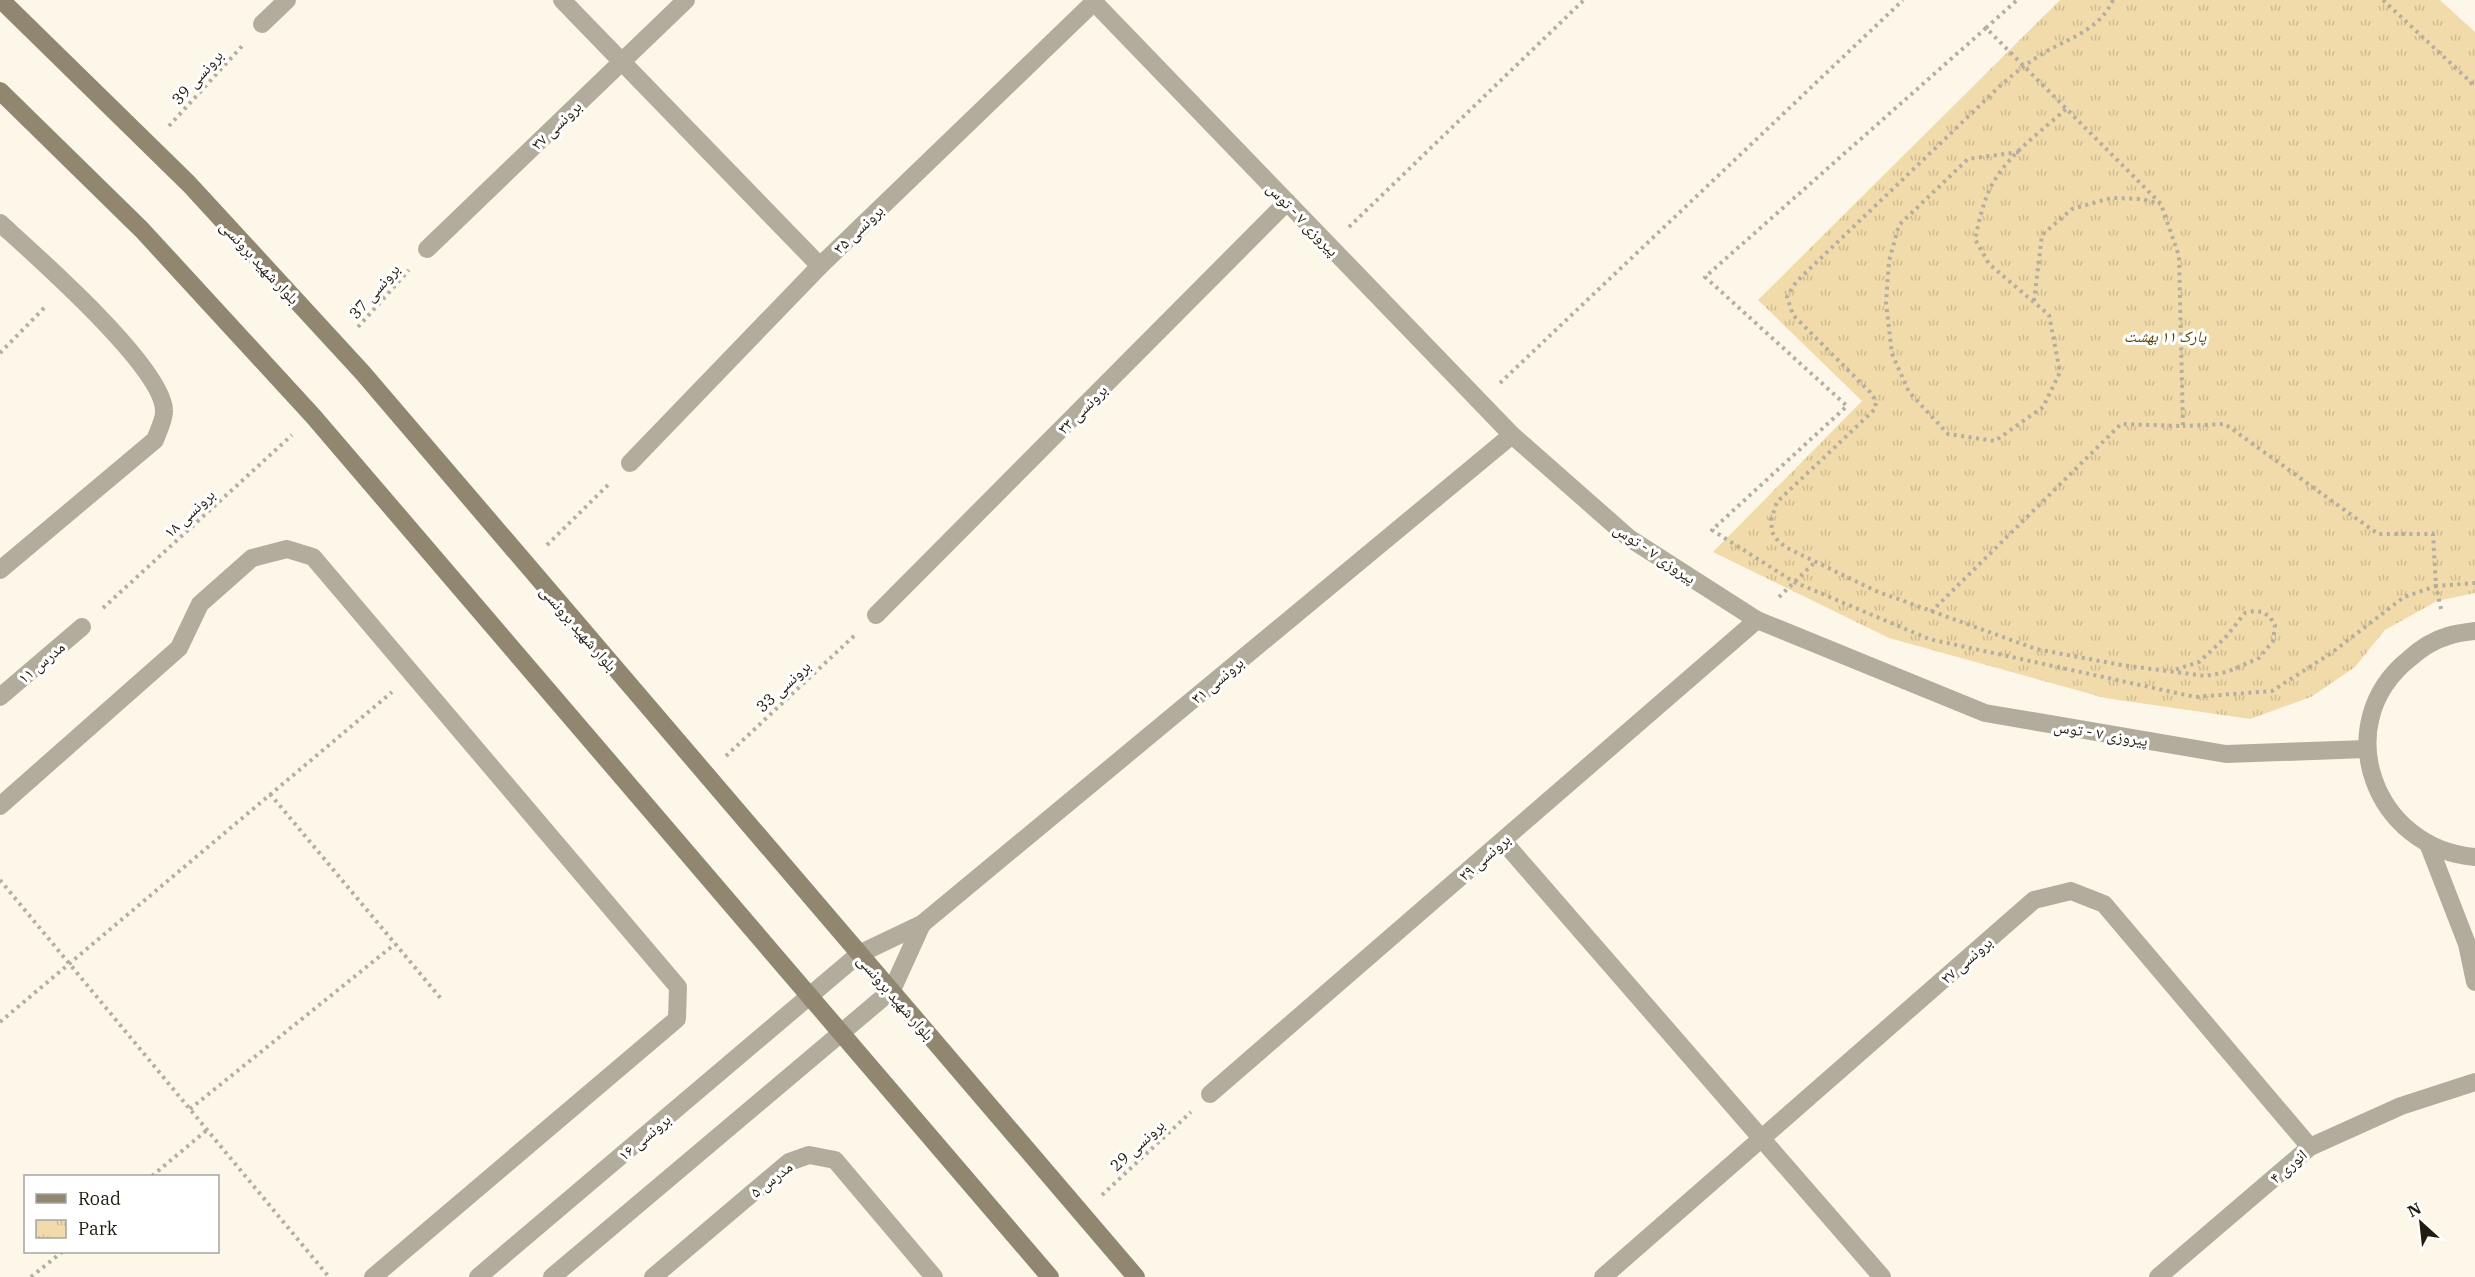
<svg xmlns="http://www.w3.org/2000/svg" width="2475" height="1277" viewBox="0 0 2475 1277" font-family="'IBM Plex Serif','Noto Naskh Arabic',serif">
  <style>
    .park { fill: url(#park-tufts) }
    .lines { fill: none; stroke-linecap: round; stroke-linejoin: round }
    .path { stroke: #b4aea0; stroke-width: 4; stroke-dasharray: 3 4.5; stroke-linecap: butt }
    .street { stroke: #b2ac9d; stroke-width: 18 }
    .secondary { stroke: #918771; stroke-width: 18 }
    .labels { text-anchor: middle; dominant-baseline: central; stroke-width: 6; stroke-linejoin: round; paint-order: stroke }
    .street-label { font-size: 16px; fill: #221c0f; stroke: #fff }
    .park-label { font-size: 16px; font-style: italic; fill: #5a4404; stroke: #fff }
  </style>
  <defs>
    <pattern id="park-tufts" width="24" height="20" patternUnits="userSpaceOnUse" patternTransform="scale(1.5)"><rect width="24" height="20" fill="#f2dbaa"/><path d="M3 7l-1-3M5 7V3M7 7l1-3M15 17l-1-3M17 17v-4M19 17l1-3" fill="none" stroke="#cfbb91"/></pattern>
  </defs>
  <rect width="100%" height="100%" fill="#fdf7e9"/>
  <polygon class="park" points="2060,0 2440,0 2475,32 2475,593 2437,601 2385,630 2355,667 2311,697 2250,719 2105,698 1889,638 1713,552 1862,401 1758,300"/>
  <g class="lines">
    <g class="path">
      <path d="M2113 0C2100 29 2072 37 2047 51 2030 61 2016 72 2001 85L1796 282 1787 297 1793 315 1870 392 1876 401 1875 409 1777 502 1771 520 1772 532 1778 541 1787 548 1876 591 2036 649 2121 665 2183 673 2205 676 2227 672 2259 658 2273 641 2275 625 2270 617 2263 612 2254 611 2245 613 2225 638 2199 662 2171 671"/>
      <polyline points="2383,0 2475,86"/>
      <polyline points="1986,28 1705,277 1847,406 1712,530 1794,582 1929,639 2195,697 2272,691 2330,654 2404,597 2436,586 2433,534 2378,534 2225,424 2183,426"/>
      <polyline points="169,126 243,45"/>
      <path d="M2019 152 1968 159 1899 225 1889 261 1886 303 1892 354 1909 392 1948 434 1995 441 2043 407 2060 372 2049 315 1989 264 1975 239C1980 218 1984 196 1996 178 2012 152 2044 129 2066 109"/>
      <polyline points="1349,227 1584,0"/>
      <polyline points="2034,301 2042,235 2072,209 2111,198 2142,199 2160,204"/>
      <polyline points="358,327 409,270"/>
      <polyline points="0,353 46,306"/>
      <polyline points="1500,383 1903,0"/>
      <polyline points="547,545 610,483"/>
      <polyline points="1779,597 1815,562"/>
      <polyline points="103,608 292,435"/>
      <polyline points="2441,609 2436,586 2475,583"/>
      <polyline points="1931,612 2121,424 2183,426 2179,256 2161,204 1986,28 2017,0"/>
      <polyline points="726,756 856,634"/>
      <polyline points="270,794 443,1001"/>
      <polyline points="0,880 329,1277"/>
      <polyline points="0,1022 392,692"/>
      <polyline points="190,1109 395,944"/>
      <polyline points="152,1176 207,1130"/>
      <polyline points="1102,1195 1191,1112"/>
      <polyline points="31,1277 62,1252"/>
    </g>
    <g class="street">
      <polyline points="562,0 820,266"/>
      <polyline points="1092,0 1512,435 1629,538 1757,620 1985,713 2226,754 2367,749"/>
      <polyline points="262,24 287,0"/>
      <path d="M0 223C35 255 162 366 164 410 165 418 158 432 155 440L0 570"/>
      <polyline points="427,249 686,0"/>
      <polyline points="630,463 820,266 1094,2"/>
      <polyline points="876,615 1287,202"/>
      <path d="M2475 631C2466 632 2456 633 2448 636 2434 640 2420 649 2409 659 2328 724 2374 849 2475 857"/>
      <polyline points="0,697 82,627"/>
      <polyline points="0,806 179,648 200,604 252,558 287,549 313,557 678,987 677,1019 373,1277"/>
      <polyline points="1503,841 1882,1277"/>
      <polyline points="2429,846 2467,944 2475,982"/>
      <polyline points="1210,1094 1757,620"/>
      <polyline points="478,1277 859,954 922,924 1512,435"/>
      <polyline points="552,1277 892,990 922,924"/>
      <polyline points="653,1277 789,1162 809,1155 835,1160 934,1277"/>
      <polyline points="1603,1277 2034,900 2071,891 2104,904 2310,1147"/>
      <polyline points="2158,1277 2310,1147 2401,1106 2475,1082"/>
    </g>
    <g class="secondary">
      <polyline points="1,0 189,184 362,372 1136,1277"/>
      <polyline points="0,91 142,230 313,416 1050,1277"/>
    </g>
  </g>
  <g class="labels">
    <g class="street-label">
      <text transform="translate(197 77) rotate(-48)">برونسی 39</text>
      <text transform="translate(556 125) rotate(-44)">برونسی ۳۷</text>
      <text transform="translate(1303 219) rotate(46)">پیروزی ۷ - توس</text>
      <text transform="translate(858 229) rotate(-44)">برونسی ۳۵</text>
      <text transform="translate(260 262) rotate(47)">بلوار شهید برونسی</text>
      <text transform="translate(374 291) rotate(-49)">برونسی 37</text>
      <text transform="translate(1082 409) rotate(-45)">برونسی ۳۳</text>
      <text transform="translate(189 513) rotate(-43)">برونسی ۱۸</text>
      <text transform="translate(1655 553) rotate(34)">پیروزی ۷ - توس</text>
      <text transform="translate(579 628) rotate(49)">بلوار شهید برونسی</text>
      <text transform="translate(41 662) rotate(-40)">مدرس ۱۱</text>
      <text transform="translate(1217 680) rotate(-40)">برونسی ۳۱</text>
      <text transform="translate(783 686) rotate(-43)">برونسی 33</text>
      <text transform="translate(2101 733) rotate(9)">پیروزی ۷ - توس</text>
      <text transform="translate(1484 857) rotate(-41)">برونسی ۲۹</text>
      <text transform="translate(1966 960) rotate(-41)">برونسی ۲۷</text>
      <text transform="translate(896 997) rotate(49)">بلوار شهید برونسی</text>
      <text transform="translate(644 1137) rotate(-40)">برونسی ۱۶</text>
      <text transform="translate(1137 1145) rotate(-43)">برونسی 29</text>
      <text transform="translate(2288 1166) rotate(-41)">انوری ۴</text>
      <text transform="translate(771 1179) rotate(-38)">مدرس ۵</text>
    </g>
    <g class="park-label">
      <text x="2165" y="336">پارک ۱۱ بهشت</text>
    </g>
  </g>
  <rect x="24" y="1175" width="195" height="78" fill="#ffffff" stroke="#a7a49f" stroke-width="1.5"/>
  <rect x="36" y="1194" width="30" height="9" fill="#918771" stroke="#a7a49f" stroke-width="1.5"/>
  <text x="78" y="1205" font-size="18" fill="#221c0f">Road</text>
  <rect x="36" y="1220" width="30" height="18" fill="url(#park-tufts)" stroke="#a7a49f" stroke-width="1.5"/>
  <text x="78" y="1235" font-size="18" fill="#221c0f">Park</text>
  <g transform="translate(2421 1223) rotate(333)" stroke="#ffffff" stroke-width="4.5" paint-order="stroke">
  <path d="M0-4.5L10 22L0 15L-10 22Z" fill="#221c0f"/>
  <text y="-9" font-size="16" font-weight="bold" text-anchor="middle" fill="#221c0f">N</text>
  </g>
</svg>
